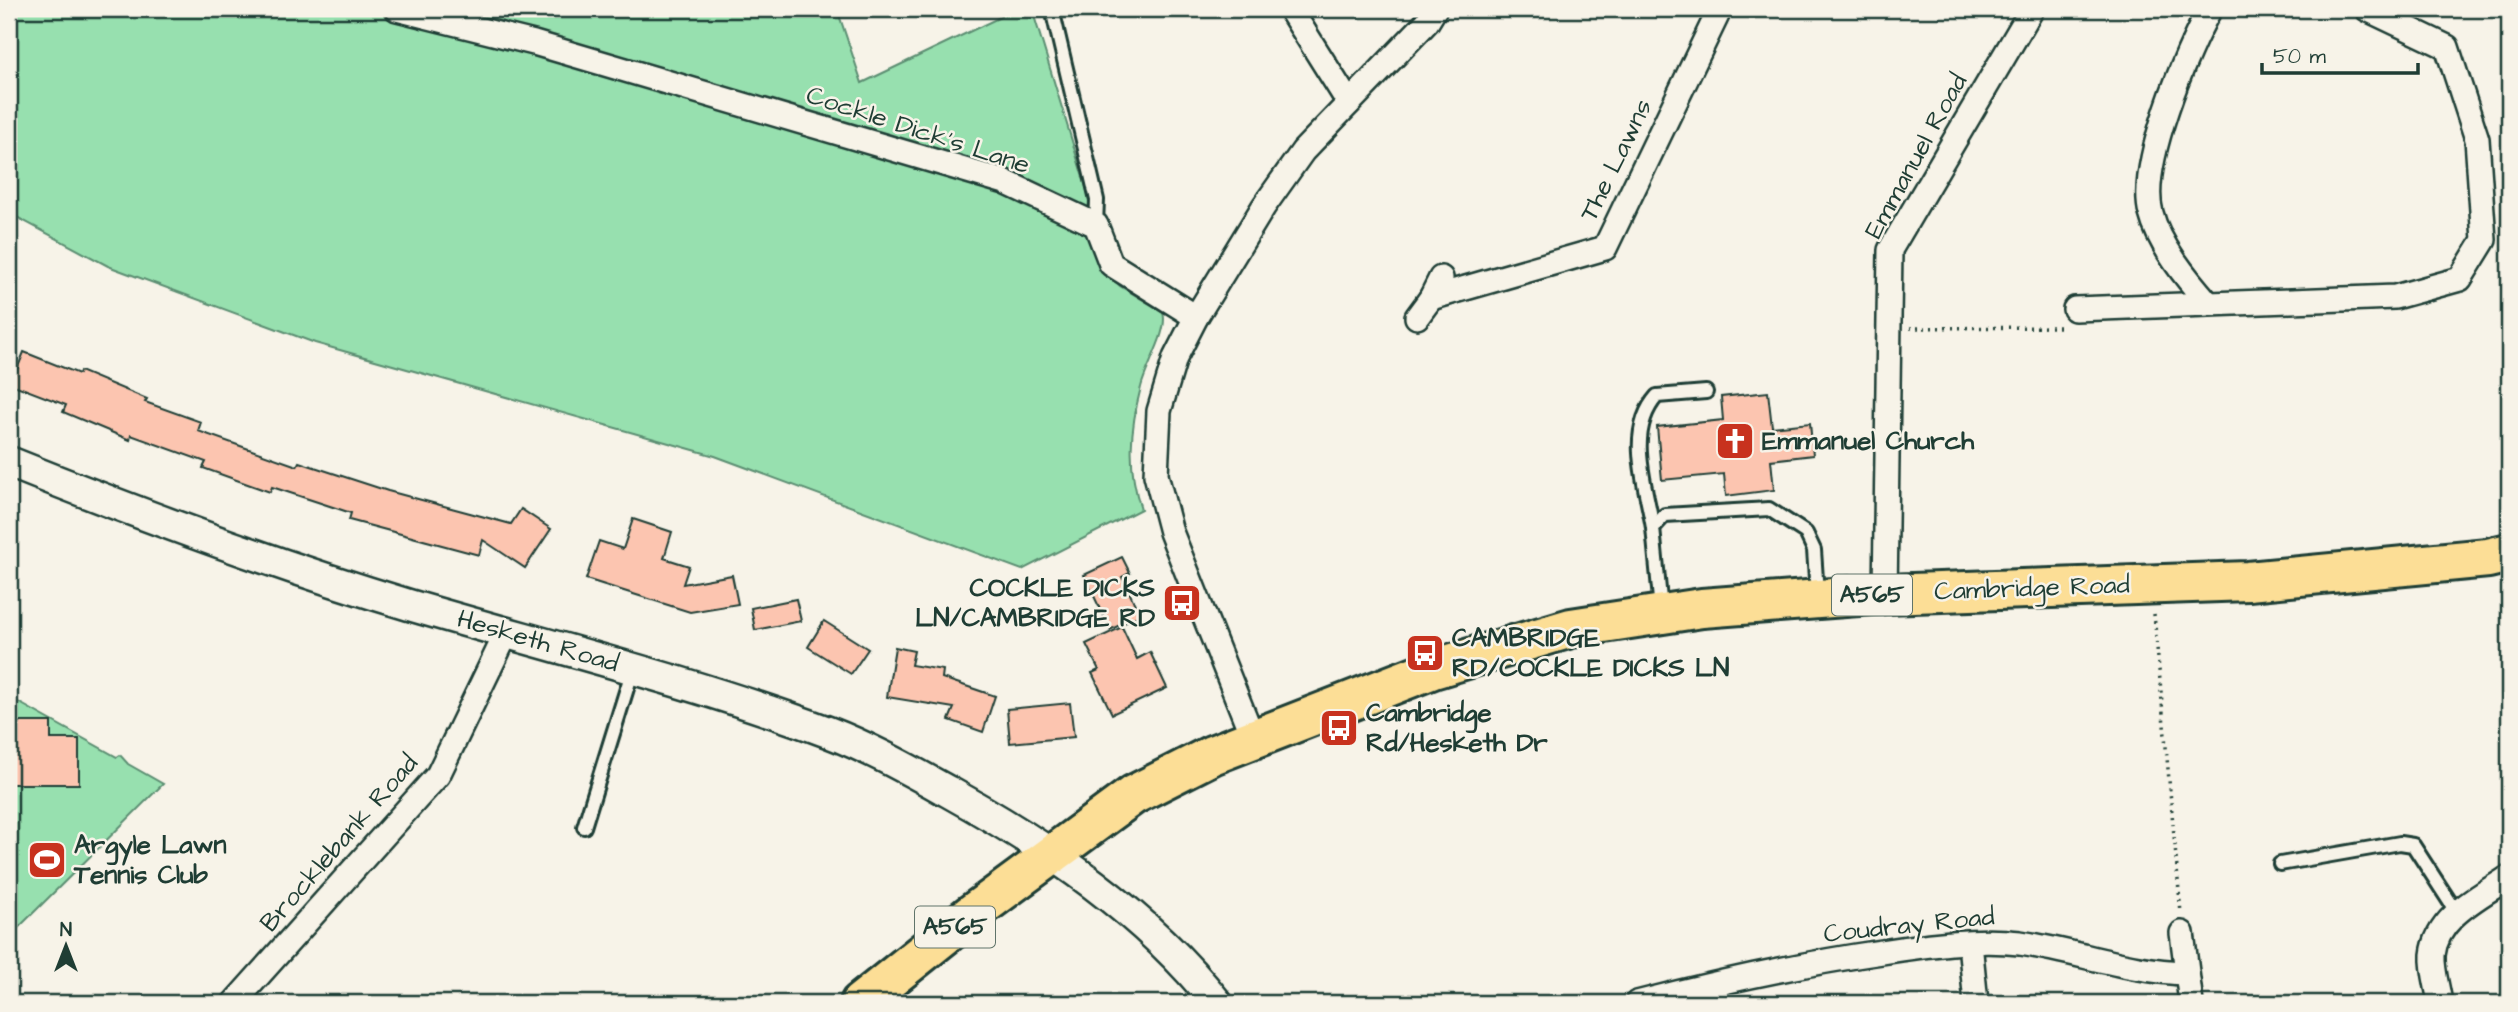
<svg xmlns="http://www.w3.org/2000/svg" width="2518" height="1012" viewBox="0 0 2518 1012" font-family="'Architects Daughter',sans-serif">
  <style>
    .green { fill: #97e0af; stroke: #5b8e72; stroke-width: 2 }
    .building { fill: #fcc5b0; stroke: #1f3d34; stroke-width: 2 }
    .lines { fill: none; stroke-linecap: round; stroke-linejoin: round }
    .service-casing { stroke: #1f3d34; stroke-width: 18 }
    .minor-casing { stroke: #1f3d34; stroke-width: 28 }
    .tertiary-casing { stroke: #1f3d34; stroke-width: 35 }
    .trunk-casing { stroke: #1f3d34; stroke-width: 44 }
    .path { stroke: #1f3d34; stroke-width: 3.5; stroke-dasharray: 2 5; stroke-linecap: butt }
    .service { stroke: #f7f3e8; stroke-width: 12 }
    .minor { stroke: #f7f3e8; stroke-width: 23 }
    .tertiary { stroke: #f7f3e8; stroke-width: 30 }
    .trunk { stroke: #fcde96; stroke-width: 38 }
    .labels { text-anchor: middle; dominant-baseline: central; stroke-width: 5; stroke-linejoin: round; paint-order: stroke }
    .shield { fill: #f7f3e8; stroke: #60746a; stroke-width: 2 }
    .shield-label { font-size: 24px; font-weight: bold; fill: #1f3d34 }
    .street-label { font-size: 26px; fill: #1f3d34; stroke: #f7f3e8 }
    .poi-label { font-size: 26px; font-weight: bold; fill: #1f3d34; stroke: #f7f3e8; text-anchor: start }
  </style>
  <rect width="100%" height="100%" fill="#f7f3e8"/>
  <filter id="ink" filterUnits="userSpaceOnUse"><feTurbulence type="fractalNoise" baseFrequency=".0143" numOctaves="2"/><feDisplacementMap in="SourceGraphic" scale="14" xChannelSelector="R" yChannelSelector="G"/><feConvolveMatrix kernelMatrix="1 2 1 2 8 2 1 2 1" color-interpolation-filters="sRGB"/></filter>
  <g filter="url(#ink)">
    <g class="green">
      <path d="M9 9H837L862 83 1017 9H1032L1088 194 1099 265 1120 286 1163 312C1169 331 1146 366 1141 387 1130 429 1127 468 1141 509L1022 570 715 456 315 343 108 266 9 213Z"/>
      <polygon points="9,697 117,757 120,755 128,764 163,784 9,937"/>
    </g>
    <g class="building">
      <polygon points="24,352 79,374 80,371 147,399 145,402 201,422 198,431 297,466 299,462 388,491 511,524 521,509 551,529 525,568 483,540 479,555 349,520 351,513 272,487 270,492 203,468 206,462 131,435 130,440 63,412 66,405 11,384"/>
      <polygon points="1768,392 1772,427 1810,423 1813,455 1771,460 1774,490 1726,496 1724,474 1662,480 1657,427 1723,420 1721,397"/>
      <polygon points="633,519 672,532 664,558 689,566 683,584 732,575 738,604 690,612 586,579 599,541 623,549"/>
      <polygon points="1122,557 1130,573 1122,577 1140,615 1110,630 1084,575"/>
      <polygon points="796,599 801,621 755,630 751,608"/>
      <polygon points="824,621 868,649 851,674 808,647"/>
      <polygon points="1122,627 1137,659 1150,652 1167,688 1112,714 1092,673 1099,670 1086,644"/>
      <polygon points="895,647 914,651 911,665 943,670 942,678 995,696 983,732 949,720 954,708 887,697"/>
      <polygon points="1070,703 1074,737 1010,743 1007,709"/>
      <polygon points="9,722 51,722 51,739 79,739 79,784 9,784"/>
    </g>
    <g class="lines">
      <g class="service-casing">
        <g id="service">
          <polyline points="1052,9 1097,200 1096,225"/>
          <path d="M1653 528C1646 485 1625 432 1657 396L1706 392"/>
          <polyline points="1661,610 1653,528 1665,515 1769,509 1806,533 1814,550 1817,594"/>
          <polyline points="584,827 633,669"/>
          <polyline points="2280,864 2400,843 2413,845 2457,913"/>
        </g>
      </g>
      <g class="minor-casing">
        <g id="minor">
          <polyline points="397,9 534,43 1005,182 1096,225 1111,264 1196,317"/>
          <polyline points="1290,9 1349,103"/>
          <polyline points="1431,298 1605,248 1720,9"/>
          <path d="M2208 303C2187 279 2159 245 2151 213 2138 166 2186 52 2210 9"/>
          <polyline points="2075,309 2395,297 2460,279 2484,240 2477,139 2447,47 2367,9"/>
          <polyline points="1417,317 1431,298 1441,278"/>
          <polyline points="1885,594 1890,250 2032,9"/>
          <polyline points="1253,738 1171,532 1156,475 1159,411 1175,358 1196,317 1264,206 1303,151 1427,22 1435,9"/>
          <polyline points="2182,933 2191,1003"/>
          <polyline points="1970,943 1976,1003"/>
          <polyline points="234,1003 438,775 507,632"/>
          <path d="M1637 1003C1718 982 1799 964 1882 952 1926 945 1976 938 2020 943 2076 951 2130 972 2187 973"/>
          <path d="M2440 1003C2438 988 2432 970 2433 955 2437 917 2478 898 2506 879"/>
        </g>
      </g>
      <g class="tertiary-casing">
        <path id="tertiary" d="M9 462C141 515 272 564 409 605 549 646 691 681 828 732 870 748 909 770 949 792 1048 847 1146 913 1217 1003"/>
      </g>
      <g class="trunk-casing">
        <polyline id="trunk" points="860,1003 970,915 1133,795 1212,755 1433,669 1571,628 1702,608 1885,594 2248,581 2488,558 2509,553"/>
      </g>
      <g class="path">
        <polyline points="1910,328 2063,327"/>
        <polyline points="2154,614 2181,913"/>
      </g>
      <use href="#service" class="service"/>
      <use href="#minor" class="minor"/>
      <use href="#tertiary" class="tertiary"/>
      <use href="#trunk" class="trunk"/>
    </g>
  </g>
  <defs>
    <g id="church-square" transform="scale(2.0125)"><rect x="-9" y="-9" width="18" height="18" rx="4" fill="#c8321e" stroke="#f7f3e8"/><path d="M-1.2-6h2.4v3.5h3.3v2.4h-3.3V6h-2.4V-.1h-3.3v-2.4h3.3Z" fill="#fff"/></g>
    <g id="bus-square" transform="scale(2.0125)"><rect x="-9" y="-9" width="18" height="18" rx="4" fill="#c8321e" stroke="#f7f3e8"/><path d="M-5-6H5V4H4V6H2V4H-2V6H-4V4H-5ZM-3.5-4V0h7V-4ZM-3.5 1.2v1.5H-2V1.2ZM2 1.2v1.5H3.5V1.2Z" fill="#fff"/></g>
    <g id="stadium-square" transform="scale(2.0125)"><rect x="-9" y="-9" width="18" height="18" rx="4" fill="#c8321e" stroke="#f7f3e8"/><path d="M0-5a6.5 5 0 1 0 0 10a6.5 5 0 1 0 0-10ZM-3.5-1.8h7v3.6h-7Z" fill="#fff"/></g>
  </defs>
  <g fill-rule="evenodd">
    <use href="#church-square" x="1735" y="441"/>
    <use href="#bus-square" x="1182" y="603"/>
    <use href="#bus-square" x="1425" y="653"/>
    <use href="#bus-square" x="1339" y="728"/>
    <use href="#stadium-square" x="47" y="860"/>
  </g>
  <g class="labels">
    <g class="shield">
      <rect x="1832" y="574.5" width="80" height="41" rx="5"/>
      <rect x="915" y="906.5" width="80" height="41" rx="5"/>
    </g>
    <g class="shield-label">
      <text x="1872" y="595">A565</text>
      <text x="955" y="927">A565</text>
    </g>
    <g class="street-label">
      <text transform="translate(918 130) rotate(18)">Cockle Dick's Lane</text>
      <text transform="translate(1916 156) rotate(-61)">Emmanuel Road</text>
      <text transform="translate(1616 160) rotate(-64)">The Lawns</text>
      <text transform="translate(2032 588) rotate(-2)">Cambridge Road</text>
      <text transform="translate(538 641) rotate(16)">Hesketh Road</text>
      <text transform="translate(339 843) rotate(-49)">Brocklebank Road</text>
      <text transform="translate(1909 925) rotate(-6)">Coudray Road</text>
    </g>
    <g class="poi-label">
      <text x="1762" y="441">Emmanuel Church</text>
      <text x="1155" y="588" text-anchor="end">COCKLE DICKS<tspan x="1155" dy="30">LN/CAMBRIDGE RD</tspan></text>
      <text x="1452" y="638">CAMBRIDGE<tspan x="1452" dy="30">RD/COCKLE DICKS LN</tspan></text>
      <text x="1366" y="713">Cambridge<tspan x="1366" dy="30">Rd/Hesketh Dr</tspan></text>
      <text x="74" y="845">Argyle Lawn<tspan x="74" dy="30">Tennis Club</tspan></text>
    </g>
  </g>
  <rect width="2518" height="1012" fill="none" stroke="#f7f3e8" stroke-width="35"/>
  <rect x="18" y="18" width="2483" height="977" fill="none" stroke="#1f3d34" stroke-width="2.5" filter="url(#ink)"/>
  <g transform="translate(66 946)" stroke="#f7f3e8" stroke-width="5" paint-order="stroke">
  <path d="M0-5L12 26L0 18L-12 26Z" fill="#1f3d34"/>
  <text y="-10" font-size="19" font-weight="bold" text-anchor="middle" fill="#1f3d34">N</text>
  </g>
  <path d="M2262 63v10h156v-10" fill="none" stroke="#1f3d34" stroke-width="3.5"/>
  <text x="2273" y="63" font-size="21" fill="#1f3d34" stroke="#f7f3e8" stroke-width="5" paint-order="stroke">50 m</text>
</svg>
